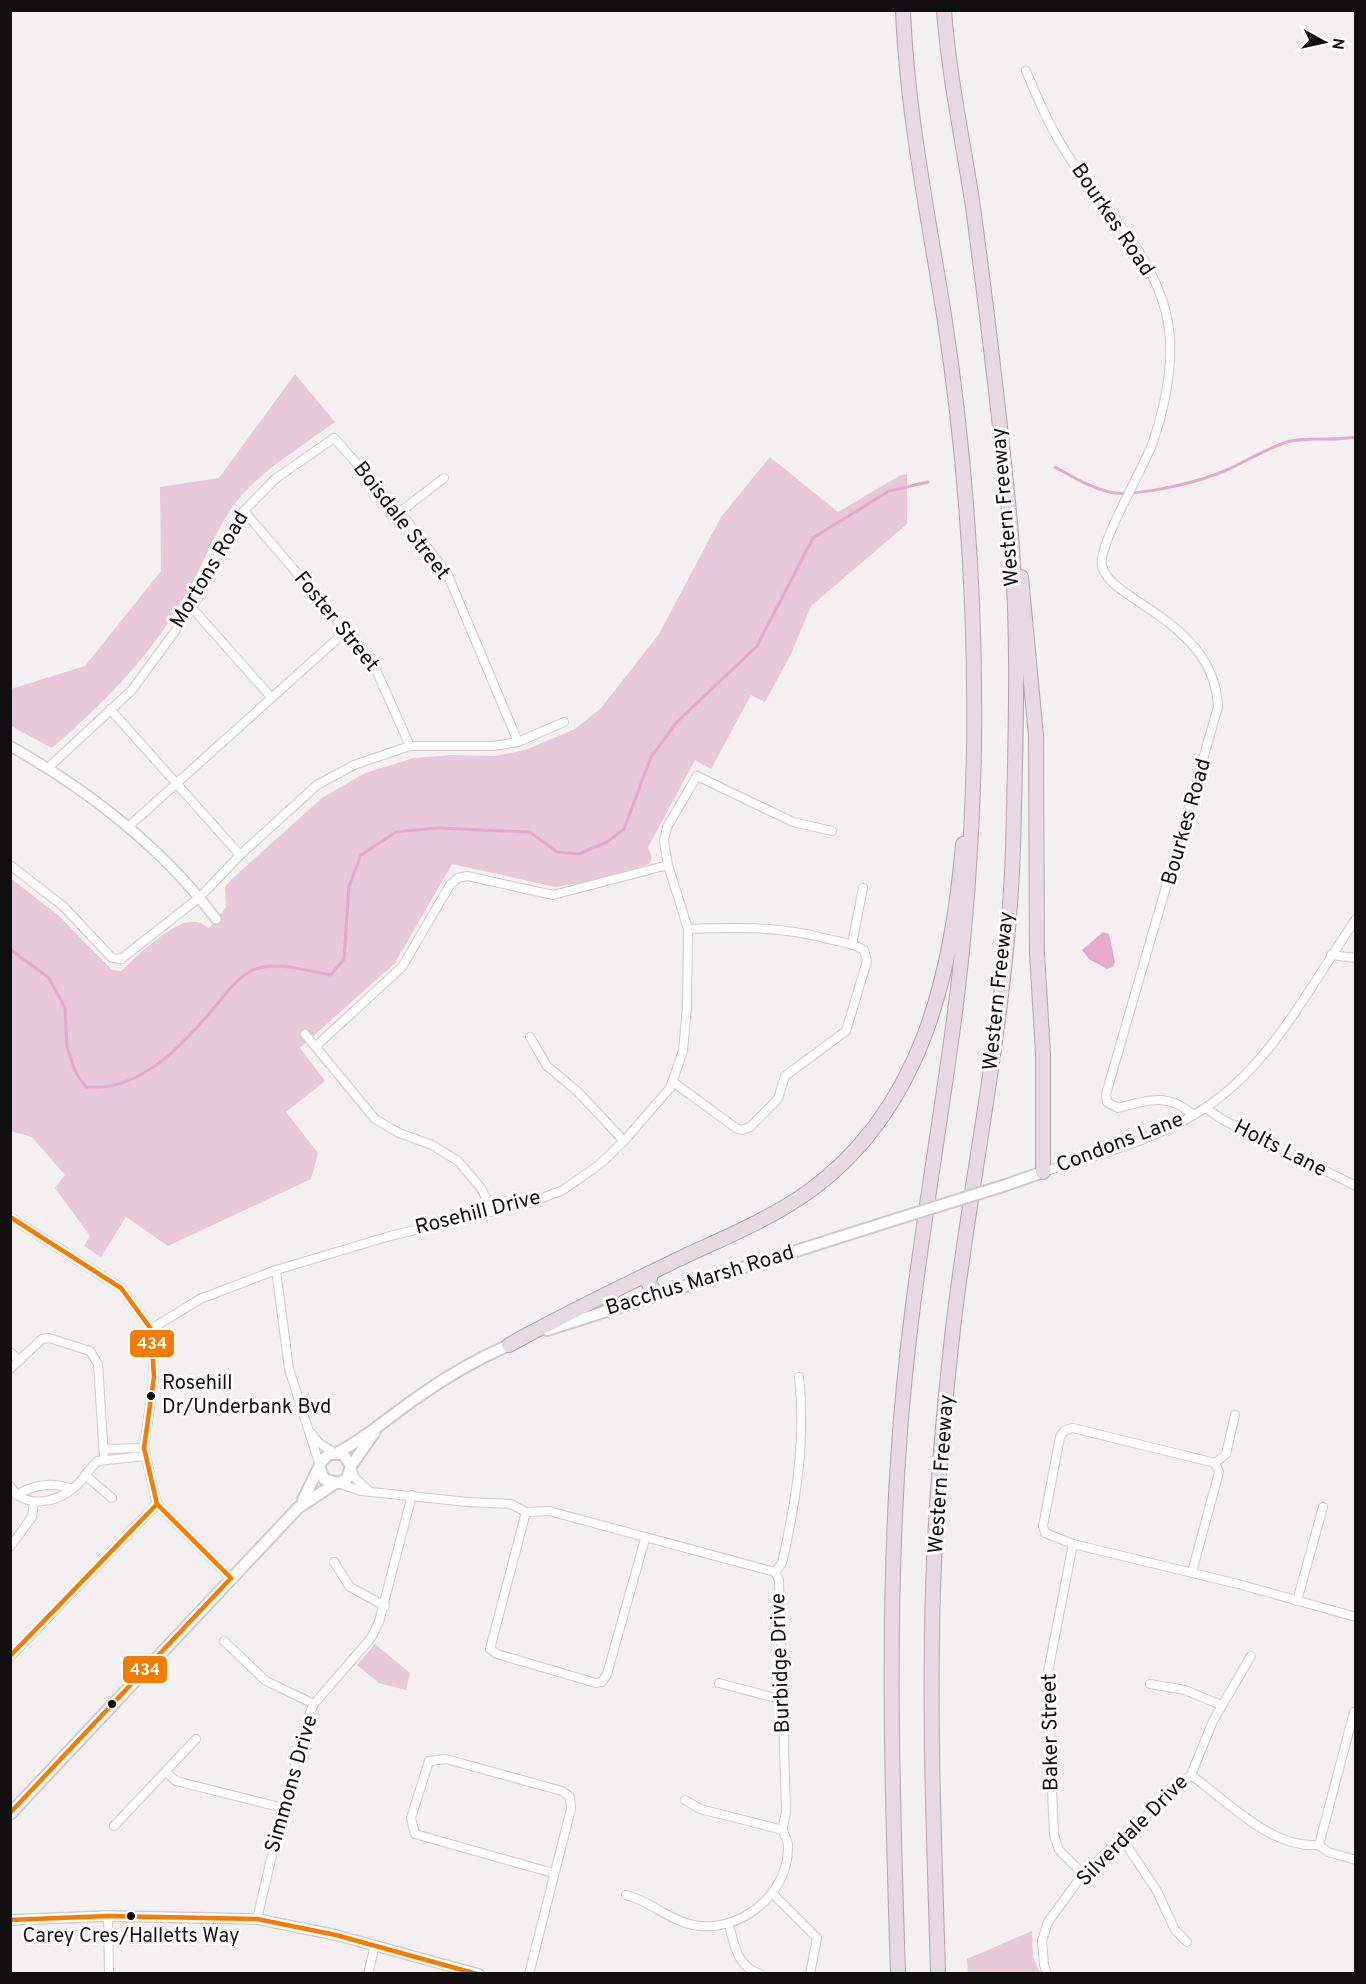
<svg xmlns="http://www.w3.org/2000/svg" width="1366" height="1984" viewBox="0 0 1366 1984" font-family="Overpass,sans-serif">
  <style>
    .green { fill: #e8c8da }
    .water { fill: #e6aacd }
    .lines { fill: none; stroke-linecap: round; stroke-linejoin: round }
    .stream { stroke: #e6aacd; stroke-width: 3 }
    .minor-casing { stroke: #d0ccce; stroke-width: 10 }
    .tertiary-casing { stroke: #d0ccce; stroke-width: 12 }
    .secondary-casing { stroke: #d0ccce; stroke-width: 14 }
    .motorway-casing { stroke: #b4a5ad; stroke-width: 16 }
    .minor { stroke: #fdfdfd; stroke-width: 8 }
    .tertiary { stroke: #fdfdfd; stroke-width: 9 }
    .secondary { stroke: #fdfdfd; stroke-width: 10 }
    .motorway { stroke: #e6d9e1; stroke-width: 14 }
    .secondary-bridge-casing { stroke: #d0ccce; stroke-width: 14; stroke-linecap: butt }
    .secondary-bridge { stroke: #fdfdfd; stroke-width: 10 }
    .bus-1-casing { stroke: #fefcfd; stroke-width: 9 }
    .bus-1 { stroke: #f37c01; stroke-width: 4.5 }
    .bus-dot { fill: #120f11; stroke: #fefcfd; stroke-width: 2 }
    .labels { text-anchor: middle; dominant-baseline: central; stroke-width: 6; stroke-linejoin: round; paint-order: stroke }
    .bus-label { font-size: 20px; fill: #120f11; stroke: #fefcfd; text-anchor: start }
    .street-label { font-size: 21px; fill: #120f11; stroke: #fefcfd }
    .line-badge { stroke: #fefcfd; stroke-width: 2 }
    .badge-label { font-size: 16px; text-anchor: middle; font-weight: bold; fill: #fff }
  </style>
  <rect width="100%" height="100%" fill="#f4eff1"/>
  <g class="green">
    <path d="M295 374 335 422C304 445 268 466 242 495 216 524 206 561 186 594 150 657 106 701 52 748L11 726V689L85 666 161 571 160 487 219 478Z"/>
    <path d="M770 457 838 512 899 476 907 474V524L811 606 791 654 765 702 751 695 711 769 695 760 648 847 652 858 649 864 612 877 556 887 452 864 395 963 300 1048 325 1081 286 1112 318 1153 311 1179 168 1246 126 1217 101 1257 84 1246 90 1236 55 1188 65 1175 32 1137 11 1131 10 878 58 915 112 970 121 971C137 957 173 919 196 922 200 922 205 926 209 928L226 907 225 887 233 878 322 798 365 773 414 758 452 755 495 756 525 750 575 729 601 708 659 634 721 517Z"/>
    <polygon points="375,1644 410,1673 406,1690 379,1683 357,1665"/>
    <polygon points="1032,1931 1033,1957 1040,1973 968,1973 967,1959"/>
  </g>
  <polygon class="water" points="1103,932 1109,934 1115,962 1113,967 1107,969 1089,959 1082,950"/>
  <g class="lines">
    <g class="stream">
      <path d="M1055 467C1073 477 1089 487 1109 492 1132 498 1193 483 1217 474 1241 465 1262 450 1287 442 1304 437 1335 441 1356 437"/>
      <path d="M10 949 49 978 65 1008 67 1048 76 1073 86 1087C141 1092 181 1046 214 1008 223 997 236 979 249 972 272 959 307 971 331 975L344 959 349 886 361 855 396 832 437 828 530 832 557 852 579 854 607 842 624 829 651 757 677 722 757 646 813 538 889 491 928 482"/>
    </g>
    <g class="minor-casing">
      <g id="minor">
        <path d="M1026 71C1039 102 1052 132 1071 160 1110 215 1166 268 1170 340 1172 375 1164 409 1153 442 1144 468 1097 546 1102 566 1107 582 1121 589 1133 598 1174 625 1216 653 1218 707L1106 1094 1107 1102 1118 1108C1146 1100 1169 1092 1193 1115"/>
        <polyline points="244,511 372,661 410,746"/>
        <polyline points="400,512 444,478"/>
        <polyline points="192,608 271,697"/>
        <polyline points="49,767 132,690 192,608 207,581 223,544 244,511 275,479 334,438 400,512 447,573 518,742"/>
        <polyline points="128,827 346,631"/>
        <polyline points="240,855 317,785 354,765 410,746 494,746 518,742 564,722"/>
        <polyline points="10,865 63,906 112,958 121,959 200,897 240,855 110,709"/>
        <polyline points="852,944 863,888"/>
        <polyline points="1331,955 1356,958"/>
        <polyline points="305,1034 375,1119 399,1133 432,1145 458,1161 481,1188 492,1210"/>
        <polyline points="530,1037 547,1066 578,1092 624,1141"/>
        <polyline points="316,1046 402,967 450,885 458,878 467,876 553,895 668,865"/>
        <path d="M673 1082 736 1128 742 1130 750 1127 778 1099 785 1076 846 1031 867 961 864 950C853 943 841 942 828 939 779 926 739 927 688 929"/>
        <polyline points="1206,1108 1223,1120 1356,1186"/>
        <path d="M1043 1172C1097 1155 1157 1140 1205 1108 1273 1063 1311 984 1356 919"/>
        <polyline points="10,1217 121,1288 151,1329 154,1377 144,1448 157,1504 231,1578"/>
        <polyline points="276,1270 289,1369 320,1466"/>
        <polyline points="151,1329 200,1299 276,1270 390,1236 529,1203 563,1190 600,1164 624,1141 670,1088 683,1051 687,1007 688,929 668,865 664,841 667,827 697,776 793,822 832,831"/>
        <polyline points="10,1352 19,1360"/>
        <polyline points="10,1369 42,1339 49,1338 90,1351 98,1364 104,1458"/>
        <polyline points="311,1433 319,1443 333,1452"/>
        <polyline points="104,1449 144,1448"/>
        <polyline points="1215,1463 1073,1428 1065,1430 1060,1437 1043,1526 1045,1533 1073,1544 1238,1584 1356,1617"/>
        <polyline points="1215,1463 1226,1454 1235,1415"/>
        <polyline points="351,1469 356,1479 369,1491"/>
        <polyline points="85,1475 112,1498"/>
        <polyline points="338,1483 361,1491 468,1502 511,1504 526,1512 549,1511 775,1572"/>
        <path d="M10 1486C25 1510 57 1503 76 1486 84 1479 89 1468 98 1461L145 1456"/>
        <path d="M16 1495C35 1485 51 1481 72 1489"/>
        <polyline points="526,1512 490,1649 497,1654 596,1683 602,1682 607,1674 645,1539"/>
        <polyline points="1073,1544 1047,1677 1054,1835 1059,1850 1083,1874"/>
        <polyline points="10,1547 32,1517 34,1502"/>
        <polyline points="334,1562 350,1587 385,1606"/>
        <path d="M775 1572 782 1563C796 1502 806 1440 799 1377"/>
        <polyline points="1192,1572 1219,1472 1215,1463"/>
        <polyline points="1297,1601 1323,1507"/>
        <polyline points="224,1641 266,1681 314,1704"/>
        <polyline points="10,1657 157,1504"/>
        <polyline points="719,1683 783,1700"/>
        <polyline points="1150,1684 1185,1690 1221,1705"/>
        <polyline points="166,1772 176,1781 283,1808"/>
        <path d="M1191 1775C1227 1801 1271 1849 1319 1845L1328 1852 1356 1860"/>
        <polyline points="685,1800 700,1809 783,1830"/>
        <polyline points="114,1826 196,1739"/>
        <polyline points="1121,1837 1157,1891 1175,1930 1187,1942"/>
        <polyline points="1319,1845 1354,1712"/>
        <polyline points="772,1893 817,1938 810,1974"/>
        <path d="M626 1895C651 1901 668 1920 693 1925 739 1934 788 1895 788 1848 789 1842 784 1836 783 1830 783 1824 785 1817 786 1812L779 1580 775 1572"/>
        <polyline points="108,1916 109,1974"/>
        <polyline points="257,1919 283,1808 309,1715 314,1704 371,1638 379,1622 412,1495"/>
        <path d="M729 1925C735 1947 737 1966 760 1974"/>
        <polyline points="368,1974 375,1945"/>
        <polyline points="529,1974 571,1809 570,1797 562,1791 446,1759 429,1761 411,1818 415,1834 553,1873"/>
        <polyline points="1047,1974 1044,1965 1042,1941 1048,1922 1083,1874 1191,1775 1213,1721 1251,1656"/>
      </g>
    </g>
    <g class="tertiary-casing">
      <g id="tertiary">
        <path d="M10 746C87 789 163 848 216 919"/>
        <polyline points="10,1920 108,1916 257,1919 336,1935 479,1974"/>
      </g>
    </g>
    <g class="secondary-casing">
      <g id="secondary">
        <polyline points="1006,1185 1043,1172"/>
        <polyline points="547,1330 900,1218"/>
        <path d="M339 1452C367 1437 389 1417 415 1399 447 1376 480 1357 516 1342"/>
        <polyline points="351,1466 374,1433"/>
        <polyline points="303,1500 322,1461 329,1454 343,1454 351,1466 347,1479 338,1483 324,1479 320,1469"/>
        <polyline points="10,1814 298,1508 334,1484"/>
      </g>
    </g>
    <g class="motorway-casing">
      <g id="motorway">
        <polyline points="1021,577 1036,736 1037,954 1043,1053 1043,1172"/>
        <polyline points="651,1273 649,1284 657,1294"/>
        <path d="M509 1345C566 1313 625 1285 683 1257 726 1237 770 1219 808 1192 921 1111 952 976 963 844"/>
        <path d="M898 1974C892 1788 886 1604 901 1419 911 1297 932 1176 949 1056 964 954 972 852 974 749 976 605 966 458 944 315 928 215 907 112 903 10"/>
        <path d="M938 1974C935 1861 930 1749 932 1637 933 1532 942 1424 954 1320 973 1163 1008 1007 1013 848 1016 733 1020 616 1008 502 998 403 986 304 973 207 963 141 949 77 944 10"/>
      </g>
    </g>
    <use href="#minor" class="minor"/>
    <use href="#tertiary" class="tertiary"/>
    <use href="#secondary" class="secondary"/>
    <use href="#motorway" class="motorway"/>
    <g class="secondary-bridge-casing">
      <polyline id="secondary-bridge" points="900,1218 1006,1185"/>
    </g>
    <use href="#secondary-bridge" class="secondary-bridge"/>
    <g class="bus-1-casing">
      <g id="bus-1">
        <polyline points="10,1217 121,1288 151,1329 154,1377 144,1448 157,1504 231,1578 10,1813"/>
        <polyline points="10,1656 157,1504"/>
        <polyline points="10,1920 108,1916 257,1919 336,1935 477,1974"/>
      </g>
    </g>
    <use href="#bus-1" class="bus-1"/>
  </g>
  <g class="bus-dot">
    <circle cx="151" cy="1396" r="5"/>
    <circle cx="112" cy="1704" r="5"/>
    <circle cx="131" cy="1916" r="5"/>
  </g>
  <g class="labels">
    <g class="bus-label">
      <text x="162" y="1384">Rosehill<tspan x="162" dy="24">Dr/Underbank Bvd</tspan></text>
      <text x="131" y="1937" text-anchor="middle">Carey Cres/Halletts Way</text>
    </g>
    <g class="street-label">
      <text transform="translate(1112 220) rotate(56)">Bourkes Road</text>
      <text transform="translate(1006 507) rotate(-95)">Western Freeway</text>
      <text transform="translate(401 521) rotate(52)">Boisdale Street</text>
      <text transform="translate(210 570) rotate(-59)">Mortons Road</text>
      <text transform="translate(336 622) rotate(51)">Foster Street</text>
      <text transform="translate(1187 822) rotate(-74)">Bourkes Road</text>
      <text transform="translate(999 991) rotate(-84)">Western Freeway</text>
      <text transform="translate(1120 1143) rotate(-21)">Condons Lane</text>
      <text transform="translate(1280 1149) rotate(27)">Holts Lane</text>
      <text transform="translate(478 1213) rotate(-14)">Rosehill Drive</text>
      <text transform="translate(700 1281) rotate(-17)">Bacchus Marsh Road</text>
      <text transform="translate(942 1474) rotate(-86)">Western Freeway</text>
      <text transform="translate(781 1663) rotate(-92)">Burbidge Drive</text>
      <text transform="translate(1051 1732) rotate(-91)">Baker Street</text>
      <text transform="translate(292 1784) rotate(-74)">Simmons Drive</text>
      <text transform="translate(1133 1831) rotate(-45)">Silverdale Drive</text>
    </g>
  </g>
  <g class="line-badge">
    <rect x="129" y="1329" width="46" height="29" rx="6" fill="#f37c01"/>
    <rect x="122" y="1655" width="46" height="29" rx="6" fill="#f37c01"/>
  </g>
  <g class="badge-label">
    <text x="152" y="1349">434</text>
    <text x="145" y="1675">434</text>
  </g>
  <rect width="1366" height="1984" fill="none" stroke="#120f11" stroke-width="24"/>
  <g transform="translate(1324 42) rotate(98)" stroke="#fefcfd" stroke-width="4.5" paint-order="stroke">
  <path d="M0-4.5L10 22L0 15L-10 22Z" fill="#120f11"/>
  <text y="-9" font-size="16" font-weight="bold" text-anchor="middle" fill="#120f11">N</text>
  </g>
</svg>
